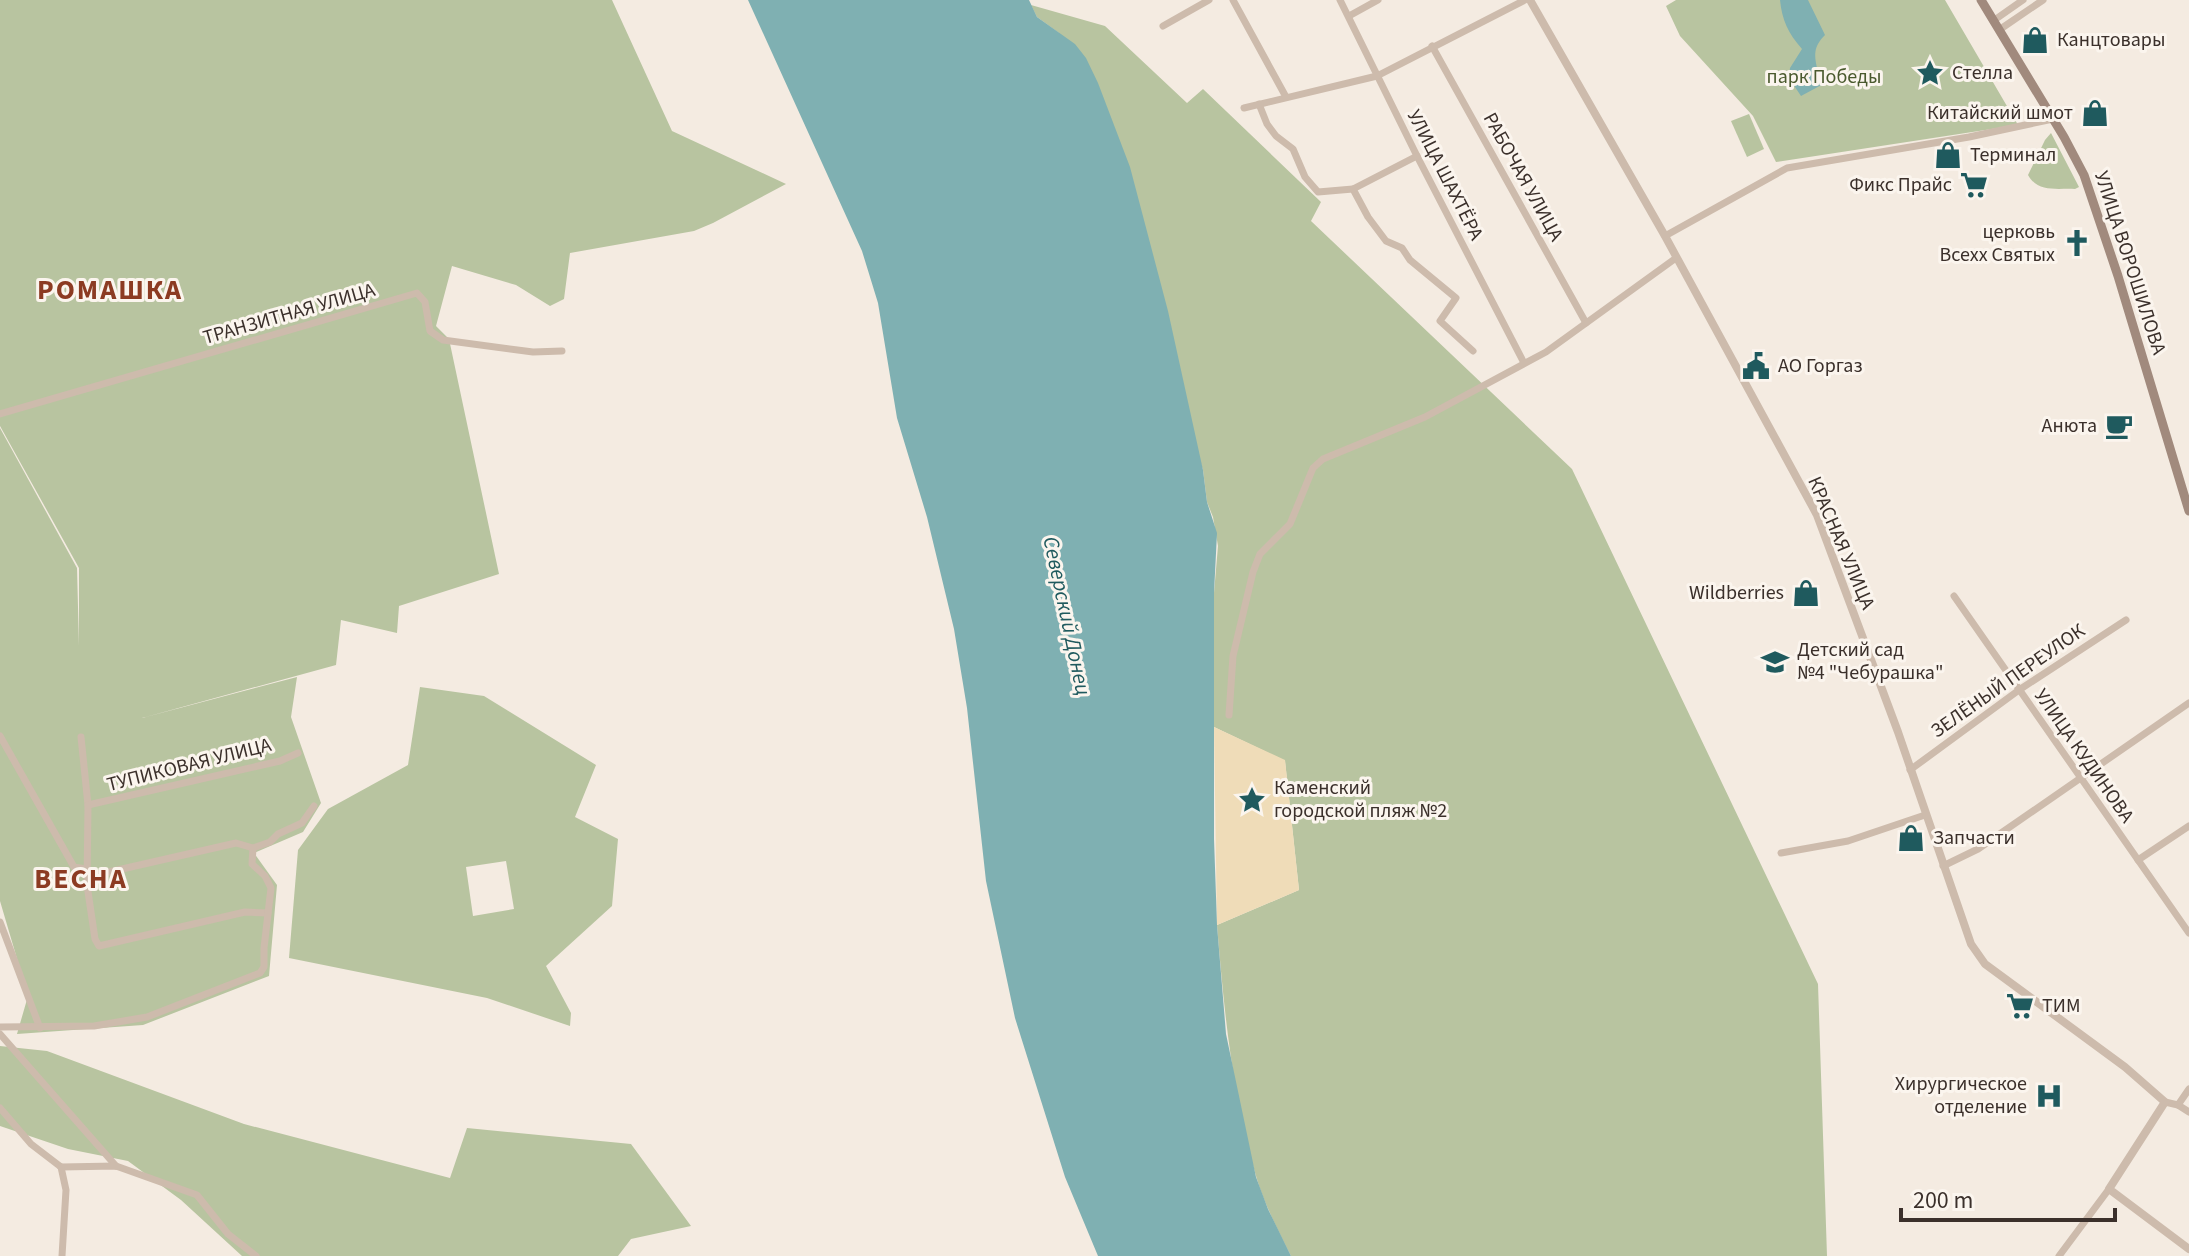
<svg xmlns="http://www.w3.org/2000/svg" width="2189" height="1256" viewBox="0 0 2189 1256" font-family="'Source Sans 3',sans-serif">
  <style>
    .green { fill: #b8c4a0; fill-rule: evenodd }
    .sand { fill: #efdcb8 }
    .water { fill: #7fb0b2 }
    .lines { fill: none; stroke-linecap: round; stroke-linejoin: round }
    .minor { stroke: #cdbbac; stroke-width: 7 }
    .tertiary { stroke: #cdbbac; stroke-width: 8 }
    .secondary { stroke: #a18a7d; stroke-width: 9 }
    .labels { text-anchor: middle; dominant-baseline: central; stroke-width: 6; stroke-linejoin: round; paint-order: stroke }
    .poi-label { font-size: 20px; fill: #3b302b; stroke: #fbf5ee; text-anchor: start }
    .park-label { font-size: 20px; fill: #4a5a2e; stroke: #fbf5ee }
    .street-label { font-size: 20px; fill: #3b302b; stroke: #fbf5ee }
    .water-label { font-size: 22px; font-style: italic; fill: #1f5a5e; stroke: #fbf5ee }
    .district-label { font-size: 28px; font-weight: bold; letter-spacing: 2px; fill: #8c3b22; stroke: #fbf5ee }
  </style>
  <rect width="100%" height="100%" fill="#f4ebe1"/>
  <g class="green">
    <polygon points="0,0 612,0 672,131 786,184 713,223 694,231 570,253 564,299 550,306 516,285 452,266 436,326 449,339 499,574 399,606 397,633 341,620 336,665 142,718 297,677 291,717 321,803 303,832 254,853 277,885 269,976 143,1025 17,1034 28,996 0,901 0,428 77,568 79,646 79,568 0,426"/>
    <polygon points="1676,0 1945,0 2018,125 1776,162 1753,116 1680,36 1666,6"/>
    <path d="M1031 5 1105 26 1187 103 1203 89 1321 202 1311 221 1572 469 1818 984 1827 1256H1291C1278 1230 1264 1204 1256 1176 1232 1094 1224 1010 1217 925L1299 890 1285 761 1214 727V593L1218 546 1213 517 1207 502 1203 470 1059 33 1037 17Z"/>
    <polygon points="1749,114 1764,149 1747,157 1731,121"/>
    <path d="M2051 133 2079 187 2075 189C2057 188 2038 193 2028 175L2045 140Z"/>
    <path d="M420 687 484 696 596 765 575 817 618 839 612 906 546 966 571 1013 570 1026 487 998 289 958 298 850 328 809 408 765ZM506 861 514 909 473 916 466 867Z"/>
    <polygon points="0,1046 47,1051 244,1124 450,1178 467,1128 631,1144 691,1226 631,1239 618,1256 242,1256 181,1200 128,1161 68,1149 0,1126"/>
  </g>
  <polygon class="sand" points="1214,727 1285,760 1299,890 1217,925"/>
  <g class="water">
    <polygon points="748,0 1029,0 1037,17 1075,44 1086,58 1098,83 1130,167 1168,311 1203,470 1207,502 1217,533 1214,593 1214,839 1217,925 1226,1034 1256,1177 1268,1209 1291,1256 1098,1256 1065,1177 1015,1018 986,881 967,708 954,629 927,517 897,418 878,303 862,251"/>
    <path d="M1780 0H1808L1825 35C1813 47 1814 55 1818 72L1827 76V82L1801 96 1789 78 1790 68 1802 49C1788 33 1782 20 1780 0Z"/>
  </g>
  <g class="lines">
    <g class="minor">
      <polyline points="1233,0 1286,97"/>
      <polyline points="1340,0 1417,156 1524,363"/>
      <polyline points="1349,16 1378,0"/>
      <polyline points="1993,21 2023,0"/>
      <polyline points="1163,26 1209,0"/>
      <polyline points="1999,30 2043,0"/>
      <polyline points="1432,46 1586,323"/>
      <polyline points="1259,104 1267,124 1276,136 1293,149 1305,177 1318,192 1353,189 1368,217 1386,241 1402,248 1410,260 1456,298 1440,321 1473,351"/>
      <polyline points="1244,108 1377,76 1525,0"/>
      <polyline points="1353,189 1417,156"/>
      <polyline points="1665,236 1787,168 1969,137 2053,119"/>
      <polyline points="0,414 417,293 425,302 430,331 443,340 533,352 562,351"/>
      <polyline points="1954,596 2189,933"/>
      <polyline points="1229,715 1233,656 1253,572 1260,554 1290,524 1313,468 1323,459 1425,417 1546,352 1676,258"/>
      <polyline points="0,736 74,867 86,869"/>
      <polyline points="81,737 88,805 87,885 95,939 99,946 245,912 268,913"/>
      <polyline points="1910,770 2019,690 2126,620"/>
      <polyline points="88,805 280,761 298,753"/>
      <polyline points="1781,853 1848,841 1925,815"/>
      <polyline points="2138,860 2189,826"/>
      <polyline points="1943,866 1978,849 2189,703"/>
      <polyline points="87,877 236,843 253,848 270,842 278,834 302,823 314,806"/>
      <polyline points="0,922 40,1028"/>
      <polyline points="0,1027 94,1026 147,1017 260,973 264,967 264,948 271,888 265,876 252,864 253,848"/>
      <polyline points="0,1034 116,1166"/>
      <polyline points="2165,1102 2178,1105 2189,1112"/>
      <polyline points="2178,1105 2189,1089"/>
      <polyline points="0,1108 31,1144 61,1167"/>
      <polyline points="61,1167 116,1166 197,1195 228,1234 256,1256"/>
      <polyline points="61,1167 66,1190 62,1256"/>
      <polyline points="2059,1256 2109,1189"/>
    </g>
    <polyline class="tertiary" points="1530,0 1665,236 1817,515 1898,732 1971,944 1985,964 2125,1067 2165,1102 2109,1189 2189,1249"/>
    <polyline class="secondary" points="1981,0 2064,137 2084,175 2118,276 2189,511"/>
  </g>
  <defs>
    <g id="shop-bare" transform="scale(2.16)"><path d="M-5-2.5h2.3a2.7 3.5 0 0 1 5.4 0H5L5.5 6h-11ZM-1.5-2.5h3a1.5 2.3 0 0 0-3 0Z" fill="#1f5a5e" stroke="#fbf5ee" stroke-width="2.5" paint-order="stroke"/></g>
    <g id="sight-bare" transform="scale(2.16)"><path d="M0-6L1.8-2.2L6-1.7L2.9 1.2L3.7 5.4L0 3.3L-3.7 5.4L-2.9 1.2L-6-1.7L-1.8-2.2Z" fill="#1f5a5e" stroke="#fbf5ee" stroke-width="2.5" paint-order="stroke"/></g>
    <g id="supermarket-bare" transform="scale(2.16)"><path d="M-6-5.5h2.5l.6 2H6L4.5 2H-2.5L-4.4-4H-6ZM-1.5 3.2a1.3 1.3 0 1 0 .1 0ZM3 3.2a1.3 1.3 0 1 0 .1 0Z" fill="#1f5a5e" stroke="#fbf5ee" stroke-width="2.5" paint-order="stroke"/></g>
    <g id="church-bare" transform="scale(2.16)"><path d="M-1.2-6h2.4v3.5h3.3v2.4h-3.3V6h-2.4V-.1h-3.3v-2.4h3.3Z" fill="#1f5a5e" stroke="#fbf5ee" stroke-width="2.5" paint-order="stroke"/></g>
    <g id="civic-bare" transform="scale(2.16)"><path d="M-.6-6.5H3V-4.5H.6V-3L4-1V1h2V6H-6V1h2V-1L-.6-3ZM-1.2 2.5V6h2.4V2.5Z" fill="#1f5a5e" stroke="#fbf5ee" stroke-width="2.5" paint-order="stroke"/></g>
    <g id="cafe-bare" transform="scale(2.16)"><path d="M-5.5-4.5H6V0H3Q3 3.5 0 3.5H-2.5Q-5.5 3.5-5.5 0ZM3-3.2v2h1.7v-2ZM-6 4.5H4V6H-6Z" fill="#1f5a5e" stroke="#fbf5ee" stroke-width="2.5" paint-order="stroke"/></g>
    <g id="school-bare" transform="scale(2.16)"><path d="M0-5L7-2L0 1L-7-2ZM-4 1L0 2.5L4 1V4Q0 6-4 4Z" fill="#1f5a5e" stroke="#fbf5ee" stroke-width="2.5" paint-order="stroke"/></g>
    <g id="hospital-bare" transform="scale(2.16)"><path d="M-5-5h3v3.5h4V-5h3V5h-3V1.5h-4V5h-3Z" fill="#1f5a5e" stroke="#fbf5ee" stroke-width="2.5" paint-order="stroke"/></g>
  </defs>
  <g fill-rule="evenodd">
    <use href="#shop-bare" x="2035" y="40"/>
    <use href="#sight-bare" x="1930" y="73"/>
    <use href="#shop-bare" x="2095" y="113"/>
    <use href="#shop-bare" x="1948" y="155"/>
    <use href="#supermarket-bare" x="1974" y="185"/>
    <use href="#church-bare" x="2077" y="243"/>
    <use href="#civic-bare" x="1756" y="366"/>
    <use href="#cafe-bare" x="2119" y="426"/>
    <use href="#shop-bare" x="1806" y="593"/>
    <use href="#school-bare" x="1775" y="662"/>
    <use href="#sight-bare" x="1252" y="800"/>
    <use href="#shop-bare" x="1911" y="838"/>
    <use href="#supermarket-bare" x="2020" y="1006"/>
    <use href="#hospital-bare" x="2049" y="1096"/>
  </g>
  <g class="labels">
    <g class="poi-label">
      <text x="2057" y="40">Канцтовары</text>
      <text x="1952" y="73">Стелла</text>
      <text x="2073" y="113" text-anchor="end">Китайский шмот</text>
      <text x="1970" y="155">Терминал</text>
      <text x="1952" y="185" text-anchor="end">Фикс Прайс</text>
      <text x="2055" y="232" text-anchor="end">церковь<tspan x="2055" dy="23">Всехх Святых</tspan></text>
      <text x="1778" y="366">АО Горгаз</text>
      <text x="2097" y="426" text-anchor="end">Анюта</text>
      <text x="1784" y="593" text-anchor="end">Wildberries</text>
      <text x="1797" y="650">Детский сад<tspan x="1797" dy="23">№4 "Чебурашка"</tspan></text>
      <text x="1274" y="788">Каменский<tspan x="1274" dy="23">городской пляж №2</tspan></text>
      <text x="1933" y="838">Запчасти</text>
      <text x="2042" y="1006">ТИМ</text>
      <text x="2027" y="1084" text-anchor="end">Хирургическое<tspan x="2027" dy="23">отделение</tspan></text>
    </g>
    <g class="park-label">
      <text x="1824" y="77">парк Победы</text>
    </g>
    <g class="street-label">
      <text transform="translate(1445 175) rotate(63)">УЛИЦА ШАХТЁРА</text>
      <text transform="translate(1523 177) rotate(61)">РАБОЧАЯ УЛИЦА</text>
      <text transform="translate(2130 263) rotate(72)">УЛИЦА ВОРОШИЛОВА</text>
      <text transform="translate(289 314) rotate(-16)">ТРАНЗИТНАЯ УЛИЦА</text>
      <text transform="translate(1841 543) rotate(67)">КРАСНАЯ УЛИЦА</text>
      <text transform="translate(2008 681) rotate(-35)">ЗЕЛЁНЫЙ ПЕРЕУЛОК</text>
      <text transform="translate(2084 756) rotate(55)">УЛИЦА КУДИНОВА</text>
      <text transform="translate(189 765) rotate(-14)">ТУПИКОВАЯ УЛИЦА</text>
    </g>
    <g class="water-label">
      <text transform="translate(1067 616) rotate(78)">Северский Донец</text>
    </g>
    <g class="district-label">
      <text x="110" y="290">РОМАШКА</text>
      <text x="81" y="879">ВЕСНА</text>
    </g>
  </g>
  <path d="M1901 1208v12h214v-12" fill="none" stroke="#3b302b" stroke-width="4"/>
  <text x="1913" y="1208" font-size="24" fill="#3b302b" stroke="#fbf5ee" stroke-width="6" paint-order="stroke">200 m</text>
</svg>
